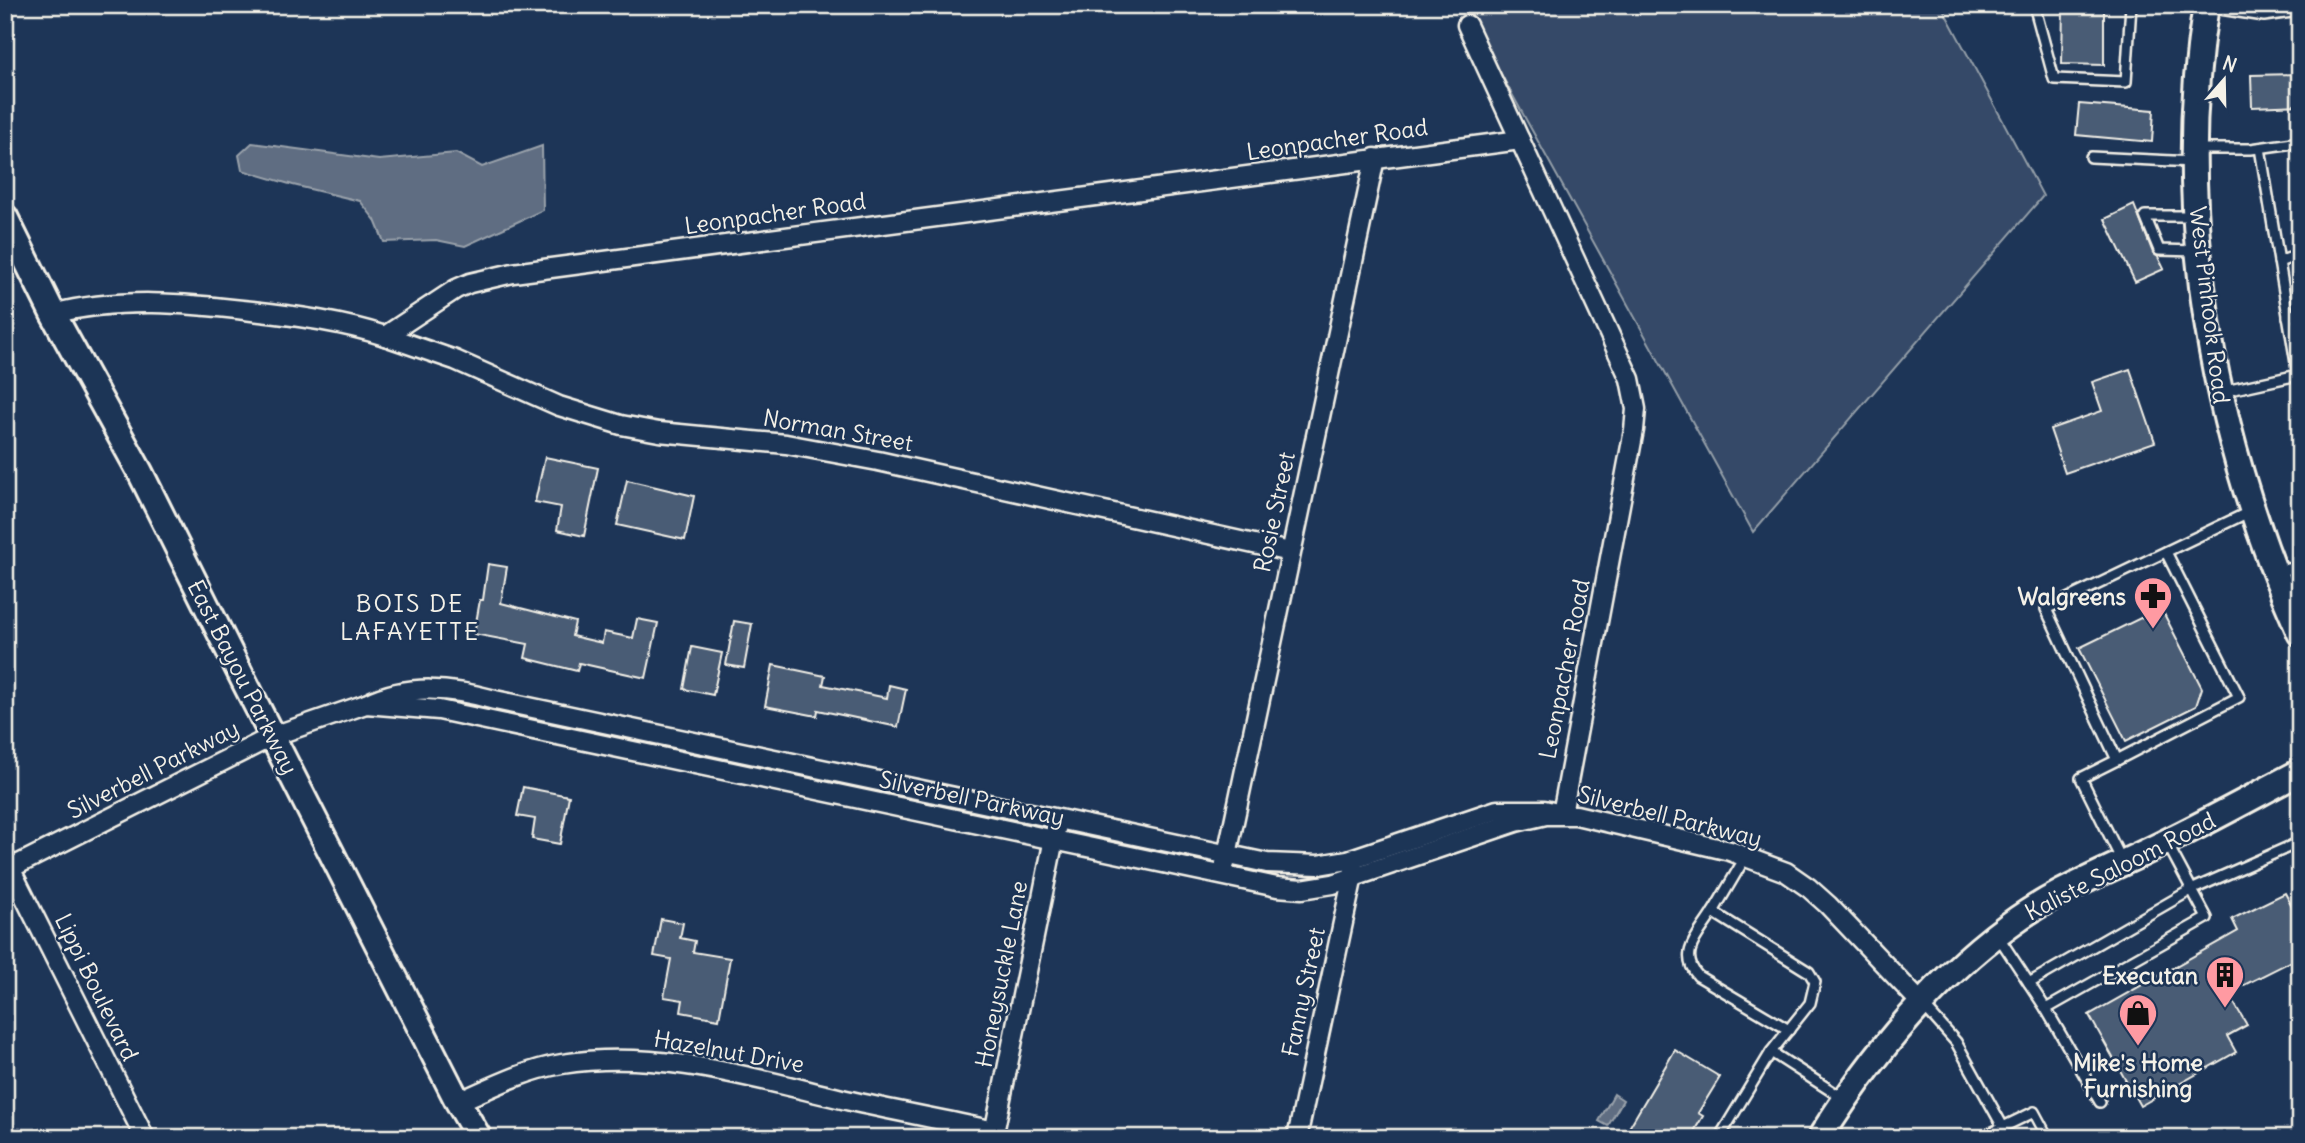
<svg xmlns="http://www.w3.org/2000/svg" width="2305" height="1143" viewBox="0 0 2305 1143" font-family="Delius,sans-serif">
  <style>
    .green { fill: #354a67; stroke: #949ea8; stroke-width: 2 }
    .water { fill: #5e6d82; stroke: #9aa2ab; stroke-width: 2 }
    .building { fill: #485b74; stroke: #f4f1e8; stroke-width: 2 }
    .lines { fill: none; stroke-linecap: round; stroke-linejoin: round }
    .lane-casing { stroke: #f4f1e8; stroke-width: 14 }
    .street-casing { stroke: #f4f1e8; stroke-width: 23 }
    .secondary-casing { stroke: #f4f1e8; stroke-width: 30 }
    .lane { stroke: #1d3557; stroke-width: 9 }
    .street { stroke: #1d3557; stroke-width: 18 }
    .secondary { stroke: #1d3557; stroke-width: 24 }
    .labels { text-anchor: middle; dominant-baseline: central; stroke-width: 5; stroke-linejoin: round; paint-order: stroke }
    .street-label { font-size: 23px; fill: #f4f1e8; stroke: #1d3557 }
    .poi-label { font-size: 23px; font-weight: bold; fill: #f4f1e8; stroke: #1d3557; text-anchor: end }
    .neighbourhood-label { font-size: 24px; letter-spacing: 2px; fill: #f4f1e8; stroke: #1d3557 }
  </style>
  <rect width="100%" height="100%" fill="#1d3557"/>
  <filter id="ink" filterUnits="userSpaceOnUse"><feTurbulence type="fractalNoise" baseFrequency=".0143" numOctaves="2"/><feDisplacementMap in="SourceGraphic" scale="14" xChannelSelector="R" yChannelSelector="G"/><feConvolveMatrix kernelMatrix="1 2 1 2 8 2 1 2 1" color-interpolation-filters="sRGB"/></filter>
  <g filter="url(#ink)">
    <polygon class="green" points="1463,5 1941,5 2043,196 1753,532"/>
    <g class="water">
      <polygon points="252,143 379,160 456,153 482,167 542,146 543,210 465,246 436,240 384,242 375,220 360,201 293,185 242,170 239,155"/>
      <polygon points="1614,1094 1623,1100 1608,1126 1599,1121"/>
    </g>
    <g class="building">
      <polygon points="2063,5 2104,5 2104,65 2062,64"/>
      <polygon points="2300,74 2300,105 2252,107 2251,75"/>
      <polygon points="2079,104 2154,110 2152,142 2076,135"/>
      <polygon points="2134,205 2153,253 2158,257 2164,269 2135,282 2105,219"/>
      <polygon points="2130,369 2155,442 2065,473 2050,429 2102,411 2092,382"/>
      <polygon points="545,457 598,468 584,536 557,530 561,507 535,502"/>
      <polygon points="627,480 694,496 685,540 617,525"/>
      <polygon points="488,564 507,567 501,603 575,622 572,636 602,643 604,632 633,638 637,619 658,623 646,678 579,663 577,671 525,658 528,644 474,634 480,600 483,600"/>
      <polygon points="2161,608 2202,688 2196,706 2126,741 2079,648"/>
      <polygon points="734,621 752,624 744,668 726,665"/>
      <polygon points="692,647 722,653 713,695 684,689"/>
      <polygon points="773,665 825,676 823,685 887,698 889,685 906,689 898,727 818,710 817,716 765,706"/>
      <polygon points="523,787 569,796 560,844 532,839 535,819 517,816"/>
      <polygon points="2285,893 2300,921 2300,957 2228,993 2247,1025 2227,1036 2236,1052 2140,1106 2089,1015 2238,931 2232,919"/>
      <polygon points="661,919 683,923 680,938 695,941 693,952 730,958 719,1019 681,1012 683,1000 664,997 671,959 654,956"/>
      <polygon points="1675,1050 1720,1077 1698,1113 1703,1116 1690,1138 1623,1138"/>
    </g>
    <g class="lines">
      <g class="lane-casing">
        <g id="lane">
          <polyline points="2034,5 2054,79 2126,82 2131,5"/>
          <polyline points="2208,7 2264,16 2300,11"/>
          <polyline points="2197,149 2251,149 2300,142"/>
          <polyline points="2091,157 2193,162"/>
          <polyline points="2195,216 2145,216 2159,250 2197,251"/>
          <polyline points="2279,262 2300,254"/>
          <polyline points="2288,317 2300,312"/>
          <polyline points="2300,374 2300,387"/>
          <polyline points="2221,392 2298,375 2260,148"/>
          <polyline points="2277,571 2300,567"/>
          <polyline points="2117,760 2239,697 2166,552"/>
          <polyline points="2294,845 2300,858"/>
          <polyline points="1746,856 1713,912 1809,972 1815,982 1810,1003 1771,1052"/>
          <polyline points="2122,861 2081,778 2117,760 2046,609 2251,511"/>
          <path d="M1713 912C1700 934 1677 953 1698 976L1789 1030"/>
          <polyline points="1998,936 2046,1009 2207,918 2168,845"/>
          <polyline points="2029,983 2191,890 2300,842"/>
          <polyline points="1923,1005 1956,1042 2003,1127 2034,1112 2048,1138"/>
          <polyline points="2046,1009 2100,1102"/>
          <polyline points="1719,1138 1771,1052 1844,1099"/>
          <polyline points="1981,1138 2003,1127"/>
        </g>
      </g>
      <g class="street-casing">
        <g id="street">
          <path d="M53 314C118 297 187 303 252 311 297 316 342 322 385 336L456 289 470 283 513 273 1520 140"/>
          <polyline points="385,336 455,360 559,406 621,425 659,432 786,444 878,461 1290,552"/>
          <path d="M366 704C408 683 452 688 495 700L1267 863 1318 865 1348 860 1497 810H1544L1562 814 1634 430 1636 409 1630 379 1467 25"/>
          <polyline points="5,858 145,1138"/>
          <polyline points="1225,864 1375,158"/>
          <polyline points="5,871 273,736 366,704 439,710 1277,887 1302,889 1333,884 1516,822 1546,815 1576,815 1730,851 1786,872 1809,888 1828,905 1922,1004"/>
          <path d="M458 1102C492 1087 525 1070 562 1064 662 1048 759 1080 855 1102 901 1112 948 1121 995 1131"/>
          <polyline points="993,1138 1056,829"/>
          <polyline points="1297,1138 1354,871"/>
        </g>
      </g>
      <g class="secondary-casing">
        <g id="secondary">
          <path d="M2206 5C2171 216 2214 440 2300 633"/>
          <polyline points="5,217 53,314 140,472 240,673 458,1102 479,1138"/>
          <path d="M1820 1138C1870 1058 1933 981 2009 925 2057 889 2115 868 2168 841 2213 819 2256 795 2300 772"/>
        </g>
      </g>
      <use href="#lane" class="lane"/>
      <use href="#street" class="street"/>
      <use href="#secondary" class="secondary"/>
    </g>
  </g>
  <defs>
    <g id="pharmacy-pin" transform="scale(2.0125)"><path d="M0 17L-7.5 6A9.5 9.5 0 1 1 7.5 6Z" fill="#ff9aa2" stroke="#1d3557"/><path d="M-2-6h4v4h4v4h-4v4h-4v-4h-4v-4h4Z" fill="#111"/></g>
    <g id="building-pin" transform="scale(2.0125)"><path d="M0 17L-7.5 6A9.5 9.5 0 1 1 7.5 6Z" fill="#ff9aa2" stroke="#1d3557"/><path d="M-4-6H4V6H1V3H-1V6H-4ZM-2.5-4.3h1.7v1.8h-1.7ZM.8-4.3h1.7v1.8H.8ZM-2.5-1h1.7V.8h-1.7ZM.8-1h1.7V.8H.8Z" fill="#111"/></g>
    <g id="shop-pin" transform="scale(2.0125)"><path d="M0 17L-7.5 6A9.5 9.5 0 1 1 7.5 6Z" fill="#ff9aa2" stroke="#1d3557"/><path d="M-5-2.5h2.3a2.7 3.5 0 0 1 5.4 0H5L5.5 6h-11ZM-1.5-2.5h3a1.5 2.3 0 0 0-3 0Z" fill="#111"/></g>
  </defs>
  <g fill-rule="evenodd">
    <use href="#pharmacy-pin" x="2153" y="596"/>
    <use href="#building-pin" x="2225" y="975"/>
    <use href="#shop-pin" x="2138" y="1013"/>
  </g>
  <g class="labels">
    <g class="street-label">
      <text transform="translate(1337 139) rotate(-8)">Leonpacher Road</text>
      <text transform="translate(775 213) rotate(-8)">Leonpacher Road</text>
      <text transform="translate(2210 305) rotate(83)">West Pinhook Road</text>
      <text transform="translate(838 430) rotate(10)">Norman Street</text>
      <text transform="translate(1274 512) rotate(-78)">Rosie Street</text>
      <text transform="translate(1564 669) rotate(-79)">Leonpacher Road</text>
      <text transform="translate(243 677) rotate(63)">East Bayou Parkway</text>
      <text transform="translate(153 769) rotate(-27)">Silverbell Parkway</text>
      <text transform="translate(972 798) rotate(12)">Silverbell Parkway</text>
      <text transform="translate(1670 816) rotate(14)">Silverbell Parkway</text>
      <text transform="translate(2120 866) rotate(-27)">Kaliste Saloom Road</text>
      <text transform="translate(1001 974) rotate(-79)">Honeysuckle Lane</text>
      <text transform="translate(97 987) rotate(64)">Lippi Boulevard</text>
      <text transform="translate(1303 992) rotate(-78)">Fanny Street</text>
      <text transform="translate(729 1051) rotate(10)">Hazelnut Drive</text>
    </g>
    <g class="poi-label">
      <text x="2126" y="596">Walgreens</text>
      <text x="2198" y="975">Executan</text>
      <text x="2138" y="1062" text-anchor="middle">Mike's Home<tspan x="2138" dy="26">Furnishing</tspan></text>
    </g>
    <g class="neighbourhood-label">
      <text x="410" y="603">BOIS DE<tspan x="410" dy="28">LAFAYETTE</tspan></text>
    </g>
  </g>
  <rect width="2305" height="1143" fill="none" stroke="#1d3557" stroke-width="28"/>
  <rect x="14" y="14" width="2277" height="1115" fill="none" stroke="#f4f1e8" stroke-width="2.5" filter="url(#ink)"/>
  <g transform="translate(2224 80) rotate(20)" stroke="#1d3557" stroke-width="5" paint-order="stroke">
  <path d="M0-5L12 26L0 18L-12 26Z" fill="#f4f1e8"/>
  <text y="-10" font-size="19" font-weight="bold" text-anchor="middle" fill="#f4f1e8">N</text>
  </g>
</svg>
